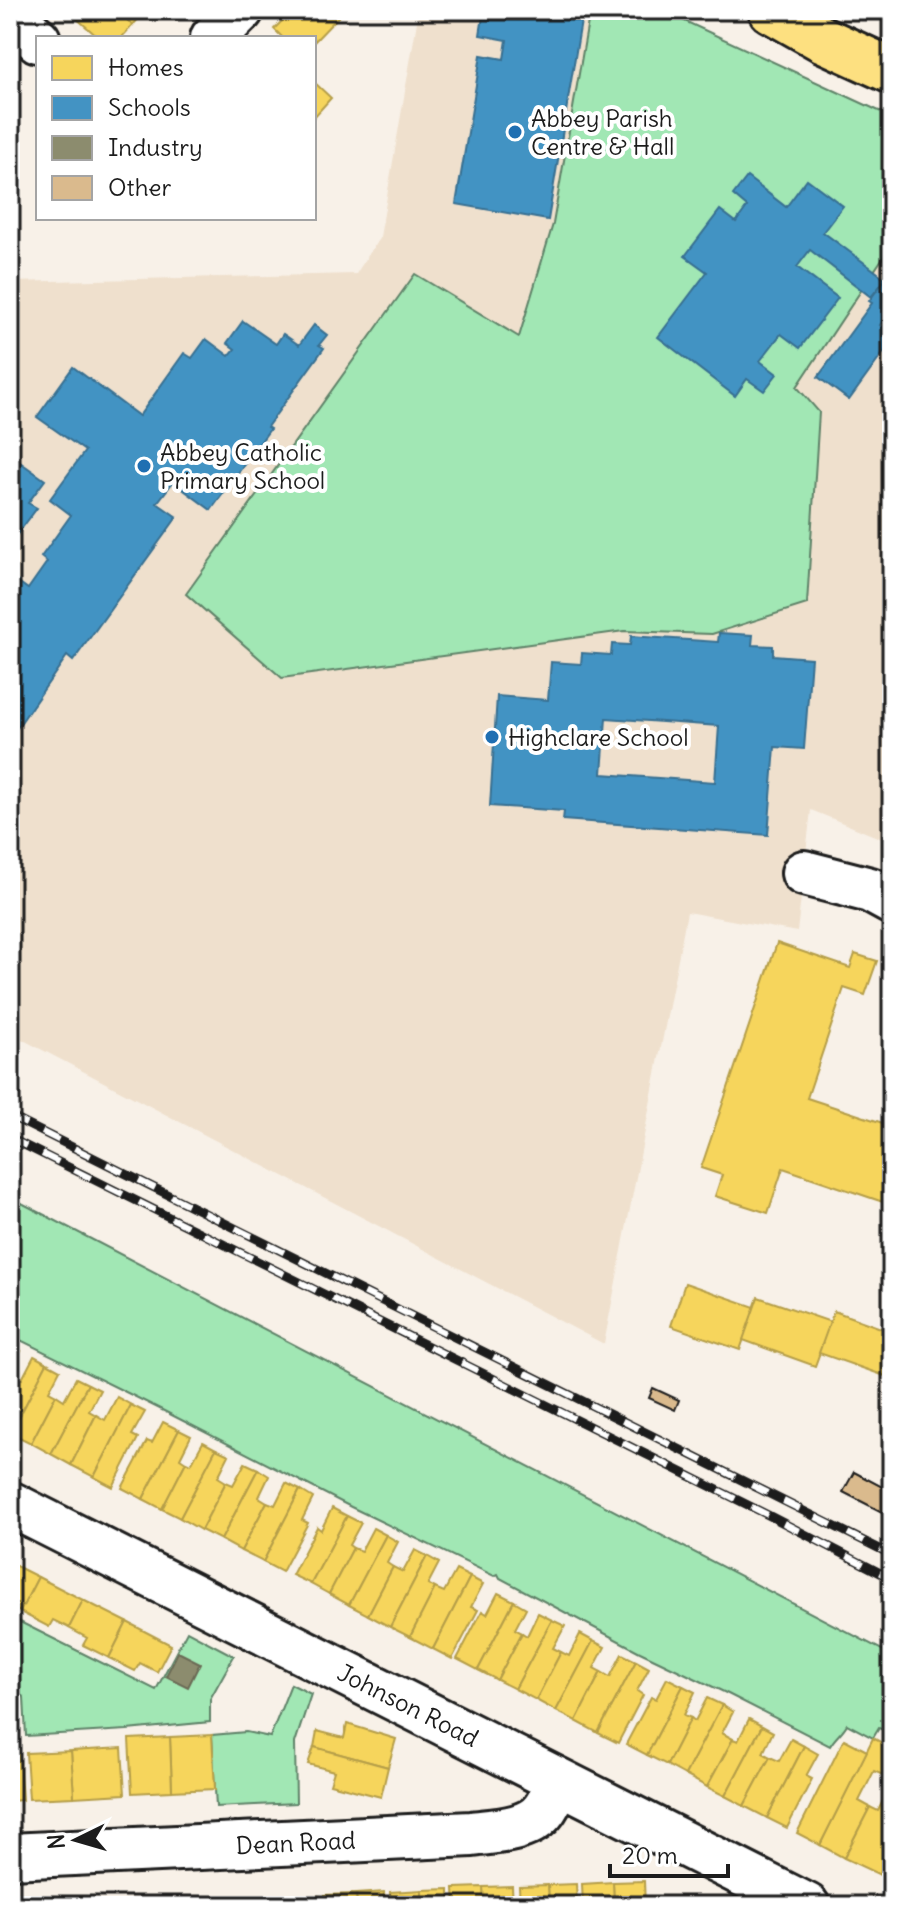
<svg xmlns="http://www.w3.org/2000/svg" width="902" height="1916" viewBox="0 0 902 1916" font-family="Delius,sans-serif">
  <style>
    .built { fill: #efe0cd }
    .green { fill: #a1e7b4; stroke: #5e8268; stroke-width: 2 }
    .homes { fill: #f6d55c; stroke: #b59e49; stroke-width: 2 }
    .schools { fill: #4393c3; stroke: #376f91; stroke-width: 2; fill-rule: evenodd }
    .industry { fill: #8c8c6e; stroke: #6a6a55; stroke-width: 2 }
    .building { fill: #daba8d; stroke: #1c1c1c; stroke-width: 2 }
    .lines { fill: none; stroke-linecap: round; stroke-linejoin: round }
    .minor-casing { stroke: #1c1c1c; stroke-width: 50 }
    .major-casing { stroke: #1c1c1c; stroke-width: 50 }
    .minor { stroke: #fff; stroke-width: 44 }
    .major { stroke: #fde080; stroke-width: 44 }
    .rail-casing { stroke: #1c1c1c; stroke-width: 9 }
    .rail { stroke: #fff; stroke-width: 6; stroke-dasharray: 18; stroke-linecap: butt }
    .poi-dot { fill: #1f6fb2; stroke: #fff; stroke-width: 3 }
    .labels { text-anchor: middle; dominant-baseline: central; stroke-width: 8; stroke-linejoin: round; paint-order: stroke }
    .poi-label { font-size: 24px; fill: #1c1c1c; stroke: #fff; text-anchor: start }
    .street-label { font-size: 24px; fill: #1c1c1c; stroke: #fff }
  </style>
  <rect width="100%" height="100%" fill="#f8f1e8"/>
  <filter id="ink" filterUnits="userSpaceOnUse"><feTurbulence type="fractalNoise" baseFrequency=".0125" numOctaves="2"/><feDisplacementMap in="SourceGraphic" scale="16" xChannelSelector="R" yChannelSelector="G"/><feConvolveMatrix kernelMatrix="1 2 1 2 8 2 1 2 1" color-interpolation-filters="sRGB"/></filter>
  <g filter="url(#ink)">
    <polygon class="built" points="419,10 590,10 553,224 518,338 624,631 712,634 797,387 892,244 892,843 811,810 797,932 687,912 604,1344 10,1033 10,282 356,274 380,237"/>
    <g class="green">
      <polygon points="590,10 661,10 892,117 892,244 797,387 819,412 807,604 712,634 624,631 282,678 186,594 415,274 519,337 553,224"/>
      <path d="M10 1197 892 1655V1734L879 1728 873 1738 847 1724C842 1733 835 1737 830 1746L728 1694 640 1652 500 1578 498 1574 494 1576 351 1507 160 1409 10 1335Z"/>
      <polygon points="10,1617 156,1690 187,1631 234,1656 210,1699 210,1722 127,1730 26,1736 24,1697 10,1691"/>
      <polygon points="291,1684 311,1694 295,1743 296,1803 216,1807 212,1735 246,1732 270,1737"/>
    </g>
    <g class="homes">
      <polygon points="67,10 116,10 133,25 121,38 99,38"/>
      <polygon points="116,10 146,10 133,25"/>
      <polygon points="293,10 333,10 339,16 314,42 314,38 283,38 274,29"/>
      <polygon points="314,82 331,98 314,117"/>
      <polygon points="777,943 850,968 855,954 877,961 865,995 844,988 807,1098 892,1126 892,1205 783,1168 768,1213 715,1196 722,1175 701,1168"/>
      <polygon points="685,1283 755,1307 740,1350 671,1326"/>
      <polygon points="758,1297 831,1322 815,1366 743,1340"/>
      <polygon points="834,1311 892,1332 891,1378 819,1353"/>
      <polygon points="10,1345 21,1351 10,1373 16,1376 10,1387"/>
      <polygon points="34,1356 47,1363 11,1433 10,1387 16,1376 22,1379"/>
      <polygon points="47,1363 60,1370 49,1391 56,1395 31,1443 11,1433"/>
      <polygon points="76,1378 88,1384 51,1454 31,1443 56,1395 64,1400"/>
      <polygon points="88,1384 100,1390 89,1411 96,1415 71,1465 51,1454"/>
      <polygon points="117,1397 131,1405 94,1477 71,1465 96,1415 105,1420"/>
      <polygon points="131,1405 145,1412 132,1435 138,1438 113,1487 94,1477"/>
      <polygon points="163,1422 179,1430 143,1499 122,1488 147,1441 152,1443"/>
      <polygon points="179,1430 191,1436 180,1458 186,1462 162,1509 143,1499"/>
      <polygon points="203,1442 216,1449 180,1518 162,1509 186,1462 191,1464"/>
      <polygon points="216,1449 229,1455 218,1477 226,1482 201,1530 180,1518"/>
      <polygon points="245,1463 258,1469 221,1540 201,1530 226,1482 233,1485"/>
      <polygon points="258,1469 269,1476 259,1497 267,1502 241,1551 221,1540"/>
      <polygon points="286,1483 300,1490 263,1562 241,1551 267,1502 275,1505"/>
      <polygon points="300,1490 313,1498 302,1520 308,1523 282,1572 263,1562"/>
      <polygon points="332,1508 347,1516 311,1584 292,1575 317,1527 321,1530"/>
      <polygon points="347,1516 361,1523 349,1545 353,1548 329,1594 311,1584"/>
      <polygon points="373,1528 386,1535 349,1605 329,1594 353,1548 361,1551"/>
      <polygon points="386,1535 398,1542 387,1563 393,1567 368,1615 349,1605"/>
      <polygon points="415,1550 427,1556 390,1627 368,1615 393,1567 403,1572"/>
      <polygon points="427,1556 439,1563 428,1584 435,1588 410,1637 390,1627"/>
      <polygon points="10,1563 38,1577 20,1612 10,1607"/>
      <polygon points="456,1570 470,1577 433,1649 410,1637 435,1588 444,1592"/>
      <polygon points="38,1577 83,1600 69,1628 53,1620 49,1627 20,1612"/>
      <polygon points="470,1577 483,1584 471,1607 478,1610 452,1659 433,1649"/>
      <polygon points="498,1593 514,1601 478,1670 457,1659 482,1611 487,1614"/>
      <polygon points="83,1600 127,1622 109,1658 83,1645 87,1638 69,1628"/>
      <polygon points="514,1601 526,1608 515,1629 522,1633 497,1680 478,1670"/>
      <polygon points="538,1613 552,1620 515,1689 497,1680 522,1633 527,1636"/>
      <polygon points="552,1620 565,1626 553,1648 561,1652 536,1700 515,1689"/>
      <polygon points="127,1622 171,1645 157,1672 140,1663 135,1671 109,1658"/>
      <polygon points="580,1634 593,1641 556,1711 536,1700 561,1652 569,1656"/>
      <polygon points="593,1641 605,1647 594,1668 601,1672 576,1721 556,1711"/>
      <polygon points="622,1654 636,1661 598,1733 576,1721 601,1672 610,1677"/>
      <polygon points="636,1661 649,1668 637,1691 643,1695 618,1743 598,1733"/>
      <polygon points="667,1678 683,1686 647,1755 626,1744 651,1697 656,1699"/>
      <polygon points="683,1686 695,1692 684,1715 691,1718 667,1765 647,1755"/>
      <polygon points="707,1698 722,1705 685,1775 667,1765 691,1718 695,1721"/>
      <polygon points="722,1705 733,1712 722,1733 733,1739 707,1787 685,1775"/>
      <polygon points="749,1719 762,1726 725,1796 707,1787 733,1739 738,1741"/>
      <polygon points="347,1724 396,1739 388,1767 314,1747 317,1731 344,1738"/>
      <polygon points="762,1726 773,1732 763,1753 770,1757 744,1806 725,1796"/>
      <polygon points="212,1735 215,1789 172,1791 170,1737"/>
      <polygon points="170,1737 172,1791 132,1793 129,1739"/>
      <polygon points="873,1738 892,1748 892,1764 885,1776 874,1771 859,1801 870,1807 844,1858 820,1845"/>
      <polygon points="791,1739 804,1746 767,1818 744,1806 770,1757 779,1761"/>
      <polygon points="844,1739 867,1751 820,1845 797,1833"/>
      <polygon points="10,1746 18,1746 22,1800 10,1801"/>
      <polygon points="804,1746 818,1754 806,1776 812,1779 787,1828 767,1818"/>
      <polygon points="314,1747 388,1767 381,1797 330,1784 334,1771 308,1764"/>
      <polygon points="122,1748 125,1794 74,1797 71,1751"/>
      <polygon points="71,1751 74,1797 29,1799 26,1753"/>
      <polygon points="892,1782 892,1851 880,1875 844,1858 870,1807 878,1811"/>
      <polygon points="892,1851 892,1881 880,1875"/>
      <polygon points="644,1881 645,1906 614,1906 613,1882"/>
      <polygon points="613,1882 614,1906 583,1906 582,1884"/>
      <polygon points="576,1884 577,1906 549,1906 548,1885"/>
      <polygon points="548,1885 549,1906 520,1906 519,1886"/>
      <polygon points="512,1886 513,1906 484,1906 483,1887"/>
      <polygon points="483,1887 484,1906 455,1906 454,1888"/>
      <polygon points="449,1889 449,1906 422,1906 422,1890"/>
      <polygon points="422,1890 422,1906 391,1906 390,1892"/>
      <polygon points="384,1892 385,1906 357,1906 356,1894"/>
      <polygon points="356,1894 357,1906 325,1906 325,1895"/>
      <polygon points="319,1896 320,1906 288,1906 287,1898"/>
      <polygon points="287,1898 288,1906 254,1906 254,1899"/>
      <polygon points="250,1899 251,1906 219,1906 218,1900"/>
      <polygon points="218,1900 219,1906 184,1906 184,1902"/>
    </g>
    <g class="schools">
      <polygon points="484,10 551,10 582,15 548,220 456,204 481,55 504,59 507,40 480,35"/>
      <polygon points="747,177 786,207 807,179 843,206 823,232 886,279 871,297 810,250 797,267 838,298 800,348 781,334 760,361 777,374 764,391 747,379 735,396 658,337 707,272 685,256 720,210 736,222 747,207 733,195"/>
      <polygon points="892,270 892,317 888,314 880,325 892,333 892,341 849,400 818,377 872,303 869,301"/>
      <polygon points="243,321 276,344 283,334 299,345 314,325 327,335 319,345 324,348 267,427 270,429 211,510 173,482 157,503 177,517 73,661 67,656 10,738 10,576 28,589 47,562 41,557 71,515 50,499 85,451 37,417 73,367 139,416 184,353 192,358 206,339 229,356 235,349 227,343"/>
      <polygon points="10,455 45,480 28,503 37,508 13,540 10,538"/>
      <path d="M719 633 753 635 752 645 773 646V655L811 658 804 749 775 747 768 835 563 820 564 811 490 806 497 696 548 700 551 662 581 664 582 653 611 655 612 644 630 645 631 636 718 642ZM606 718 719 726 715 782 602 774Z"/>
    </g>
    <polygon class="industry" points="178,1652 200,1663 188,1687 166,1676"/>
    <g class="building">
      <polygon points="653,1388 679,1400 675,1410 649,1398"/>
      <polygon points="854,1472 892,1492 892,1517 843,1492"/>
    </g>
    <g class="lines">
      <g class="minor-casing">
        <g id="minor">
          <polyline points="10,15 38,40"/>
          <polyline points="213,38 241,10"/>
          <polyline points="804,873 870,890 892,902"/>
          <path id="s1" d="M10 1504 807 1906"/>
          <path id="s2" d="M10 1856 472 1834C494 1831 529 1831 544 1810 550 1802 554 1791 559 1782"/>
        </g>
      </g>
      <g class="major-casing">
        <polyline id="major" points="771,10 824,40 892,71"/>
      </g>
      <use href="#minor" class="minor"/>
      <use href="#major" class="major"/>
      <g class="rail-casing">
        <g id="rail">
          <polyline points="10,1116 892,1555"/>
          <polyline points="10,1138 768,1515 892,1579"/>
        </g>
      </g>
      <use href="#rail" class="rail"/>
    </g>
  </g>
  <g class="poi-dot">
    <circle cx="515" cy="132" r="8"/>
    <circle cx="144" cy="466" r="8"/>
    <circle cx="492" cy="737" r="8"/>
  </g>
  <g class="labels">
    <g class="poi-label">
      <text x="531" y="118">Abbey Parish<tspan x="531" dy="28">Centre &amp; Hall</tspan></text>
      <text x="160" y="452">Abbey Catholic<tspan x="160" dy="28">Primary School</tspan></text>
      <text x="508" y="737">Highclare School</text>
    </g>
    <g class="street-label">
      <text stroke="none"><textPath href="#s1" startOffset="446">Johnson Road</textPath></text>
      <text stroke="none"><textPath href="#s2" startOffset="286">Dean Road</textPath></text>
    </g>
  </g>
  <rect width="902" height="1916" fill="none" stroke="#fff" stroke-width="40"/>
  <rect x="20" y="20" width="862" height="1876" fill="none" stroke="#1c1c1c" stroke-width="3" filter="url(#ink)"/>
  <rect x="36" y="36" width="280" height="184" fill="#ffffff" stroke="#a4a4a4" stroke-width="2"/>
  <rect x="52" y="56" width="40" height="24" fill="#f6d55c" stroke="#a4a4a4" stroke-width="2"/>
  <text x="108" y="76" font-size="24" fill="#1c1c1c">Homes</text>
  <rect x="52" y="96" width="40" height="24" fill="#4393c3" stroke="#a4a4a4" stroke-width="2"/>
  <text x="108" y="116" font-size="24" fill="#1c1c1c">Schools</text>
  <rect x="52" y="136" width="40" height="24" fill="#8c8c6e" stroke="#a4a4a4" stroke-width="2"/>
  <text x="108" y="156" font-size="24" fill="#1c1c1c">Industry</text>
  <rect x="52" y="176" width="40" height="24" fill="#daba8d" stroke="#a4a4a4" stroke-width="2"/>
  <text x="108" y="196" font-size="24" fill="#1c1c1c">Other</text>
  <g transform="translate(76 1840) rotate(265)" stroke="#ffffff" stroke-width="6" paint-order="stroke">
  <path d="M0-6L14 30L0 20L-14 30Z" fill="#1c1c1c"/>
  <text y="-12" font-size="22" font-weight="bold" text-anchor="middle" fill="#1c1c1c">N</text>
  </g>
  <path d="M610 1864v12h118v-12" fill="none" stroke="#1c1c1c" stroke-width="4"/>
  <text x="622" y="1864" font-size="24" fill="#1c1c1c" stroke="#ffffff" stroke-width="6" paint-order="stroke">20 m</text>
</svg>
